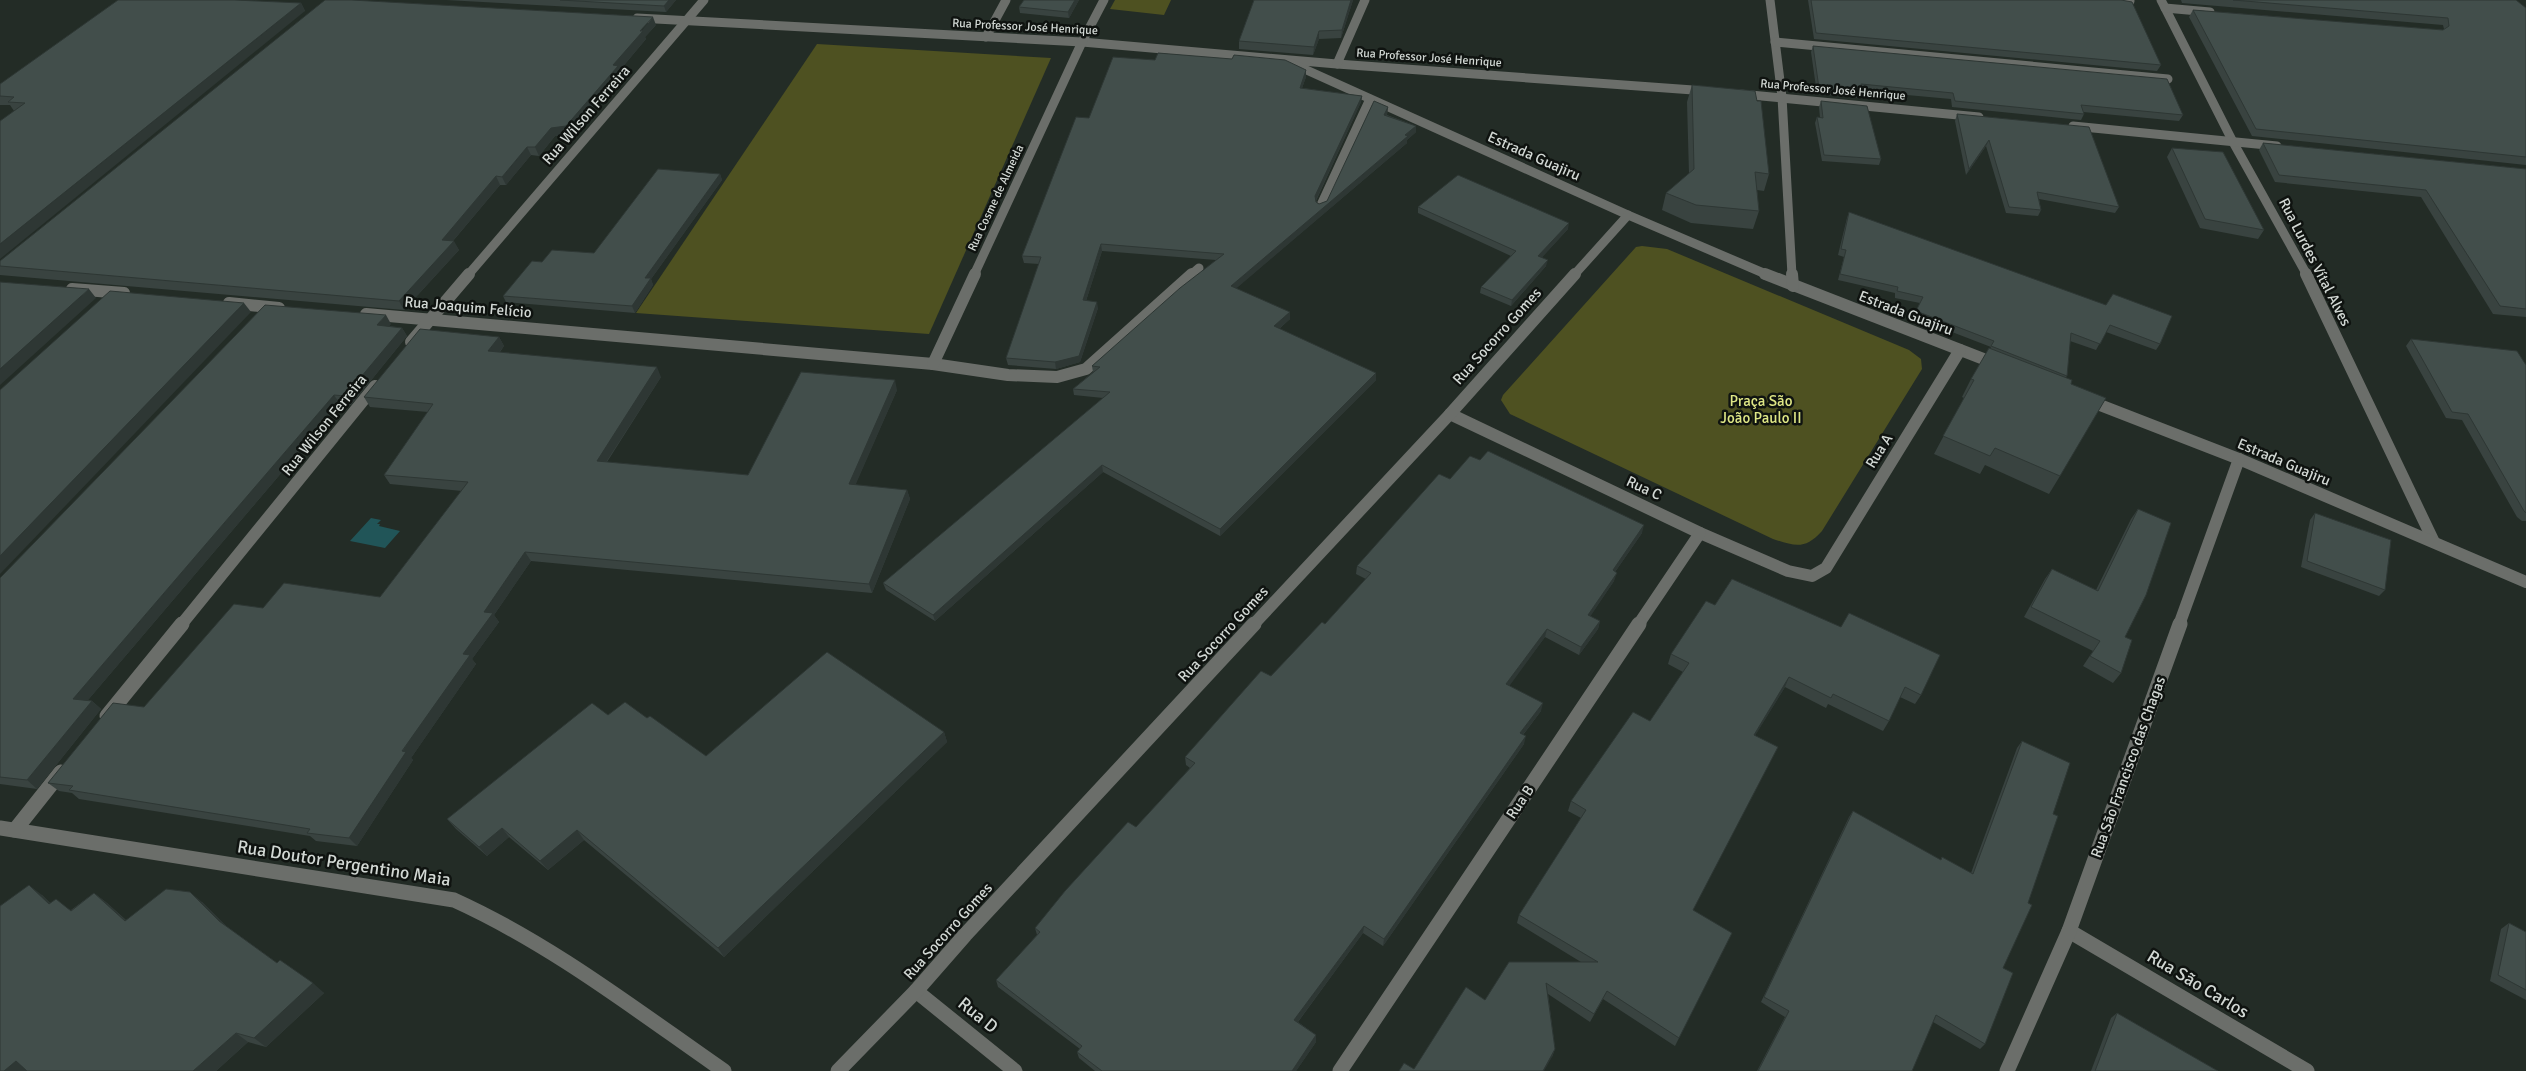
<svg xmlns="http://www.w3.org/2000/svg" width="2526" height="1071" viewBox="0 0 2526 1071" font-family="Signika,sans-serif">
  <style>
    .green { fill: #4e5121 }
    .water { fill: #215558 }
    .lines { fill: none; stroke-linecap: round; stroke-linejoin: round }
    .minor-far2 { stroke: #6b6e6a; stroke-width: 9 }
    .minor-far1 { stroke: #6b6e6a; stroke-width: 12 }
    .minor { stroke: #6b6e6a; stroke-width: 15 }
    .wall { fill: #394340 }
    .shaded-wall { fill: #2e3734 }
    .building { fill: #424e4b; stroke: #2e3734 }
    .labels { text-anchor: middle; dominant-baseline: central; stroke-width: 5; stroke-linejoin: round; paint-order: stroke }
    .far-street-label { font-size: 12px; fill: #d2d8d4; stroke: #0f1310 }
    .street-label { font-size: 15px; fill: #d2d8d4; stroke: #0f1310 }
    .park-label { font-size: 15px; fill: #dfe786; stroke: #0f1310 }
    .near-street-label { font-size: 18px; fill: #d2d8d4; stroke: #0f1310 }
  </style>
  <rect width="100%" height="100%" fill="#232c26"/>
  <g class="green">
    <polygon points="1115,0 1171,0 1164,15 1110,9"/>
    <polygon points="817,44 1051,58 929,334 636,313"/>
    <path d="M1642 246 1667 249 1909 350 1921 359 1922 369 1822 531C1805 550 1795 546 1773 539L1510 414 1501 400 1503 395 1636 247Z"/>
  </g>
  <polygon class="water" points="371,518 381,520 377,524 380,524 379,526 400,531 385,548 350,541"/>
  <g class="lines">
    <g class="minor-far2">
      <polyline points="1770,0 1782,97 1792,275"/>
      <polyline points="2120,0 2130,1"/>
      <polyline points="2161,0 2233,142 2307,275"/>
      <polyline points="2165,8 2210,12"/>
      <polyline points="637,18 1082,42 1337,64 1707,91"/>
      <polyline points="986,37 1006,0"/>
      <polyline points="1775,42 2168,79"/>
      <polyline points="1291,63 1628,215 1768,275"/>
      <polyline points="1337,64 1365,0"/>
      <polyline points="1740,94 1979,117"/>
      <polyline points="2073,126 2277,146"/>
      <polyline points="1321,205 1370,99"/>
      <polyline points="468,275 704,0"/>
      <polyline points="974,275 1082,42 1104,0"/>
      <polyline points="1191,275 1199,268"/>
      <polyline points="1574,275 1628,215"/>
    </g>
    <g class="minor-far1">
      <polyline points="1765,274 1999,365"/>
      <polyline points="1792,274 1793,286"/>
      <polyline points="2306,274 2434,542"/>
      <polyline points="72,289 124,293"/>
      <polyline points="229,303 279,308"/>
      <polyline points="366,314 933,364 1008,375 1057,377 1086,369 1192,274"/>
      <polyline points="411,342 469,274"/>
      <polyline points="933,364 975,274"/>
      <polyline points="2087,400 2239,459 2526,582"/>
      <polyline points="1450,414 1700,533 1788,571 1812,576 1826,568 1960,350"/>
      <polyline points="181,625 375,386"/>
      <polyline points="1253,625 1450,414 1575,274"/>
      <polyline points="1638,625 1700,533"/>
      <polyline points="2179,625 2239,459"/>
    </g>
    <g class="minor">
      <polyline points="107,716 182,624"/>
      <path d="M0 828 454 900C551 944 636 1010 724 1071"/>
      <polyline points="15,830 61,772"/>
      <polyline points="2069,931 2307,1071"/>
      <polyline points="916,991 1015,1071"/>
      <polyline points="838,1071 916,991 965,935 1254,624"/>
      <polyline points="1340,1071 1639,624"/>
      <polyline points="2007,1071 2069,931 2180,624"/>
    </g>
  </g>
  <g class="wall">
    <polygon points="446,0 676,0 666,12"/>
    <polygon points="1024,0 1079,0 1069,18 1020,13 1019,7"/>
    <polygon points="1254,0 1353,0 1341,38 1319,39 1313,55 1239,49 1239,41"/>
    <polygon points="1808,0 2121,0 2161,65 2157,71 1814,39"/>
    <polygon points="2181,0 2516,0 2526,8 2526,165 2252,136 2189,17 2193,10 2443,30 2444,29 2443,25 2182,3"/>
    <polygon points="301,3 305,11 14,111 10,105 0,105 0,84"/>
    <polygon points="656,25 645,37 646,39 620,70 621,74 569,134 555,136 539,156 531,155 506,185 500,185 453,241 459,250 404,310 0,275 0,261"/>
    <polygon points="1813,46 2183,115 2179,121 2083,112 2084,114 2081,120 1952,107 1951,99 1863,91 1863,92 1861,98 1817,94 1811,52"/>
    <polygon points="1232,59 1306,77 1302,88 1362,96 1361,102 1316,201 1319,204 1327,201 1388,107 1387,115 1416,126 1416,132 1407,140 1407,143 1236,288 1290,319 1279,329 1376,380 1220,536 1103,472 935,621 886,590 883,583 1103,398 1074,395 1073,389 1093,372 1092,366 1216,260 1102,251 1086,301 1098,308 1080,362 1056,369 1008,365 1006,358 1039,264 1024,263 1022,256 1089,118 1155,60"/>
    <polygon points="1692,85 1769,174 1764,191 1757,190 1759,211 1753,229 1691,223 1662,210 1666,193 1689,174 1687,102"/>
    <polygon points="1821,101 1881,159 1879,165 1822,161 1815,123 1817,117 1820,118 1819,107"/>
    <polygon points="1957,114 2119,207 2115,213 2039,199 2041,210 2038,216 2006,213 1986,146 1966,175 1955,121"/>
    <polygon points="2263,143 2526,169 2526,317 2493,314 2421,197 2275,182 2259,150"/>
    <polygon points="2172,148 2264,230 2258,239 2200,228 2167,157"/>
    <polygon points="720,174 722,180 651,279 653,285 635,313 506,302 503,296 542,262 594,253"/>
    <polygon points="1418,207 1568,229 1541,258 1546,266 1511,306 1480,293 1481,287 1511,256 1418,213"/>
    <polygon points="1849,212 2160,344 2156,350 2106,332 2096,350 2070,341 2067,376 2065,378 2060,476 2049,494 1985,465 1980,474 1934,454 1964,398 1962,397 1971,379 1991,347 1913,317 1920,303 1895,298 1895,293 1838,280 1844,257 1838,255 1847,218"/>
    <polygon points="391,324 389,326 402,328 407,336 351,405 340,404 88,700 92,701 101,709 37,789 0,784 0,578"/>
    <polygon points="499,337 504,346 500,352 661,377 607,462 748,475 897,390 855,485 907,490 910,499 872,593 531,561 494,615 499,622 472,659 476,664 411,758 413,760 357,846 316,841 310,836 79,799 72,793 59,791 48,783 144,707 263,608 380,597 462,491 390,484 384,475 428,412 370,407 364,397"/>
    <polygon points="2411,339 2526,365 2526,521 2522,521 2517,517 2462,420 2446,418 2406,346"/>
    <polygon points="1450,479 1642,533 1615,572 1614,581 1590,616 1600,621 1598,629 1579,655 1545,637 1509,685 1541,711 1523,735 1524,744 1383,946 1363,933 1298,1022 1316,1035 1316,1042 1296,1071 1095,1071 1079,1058 1077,1052 1080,1049 998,987 996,980 1037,935 1035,928 1136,827 1190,768 1186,765 1185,757 1325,624 1366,579 1356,574 1357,566"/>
    <polygon points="2138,509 2121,673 2113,683 2083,666 2093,651 2024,617 2045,579 2052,569 2096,590 2131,519"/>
    <polygon points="2315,513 2385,590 2379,596 2301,567 2310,520"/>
    <polygon points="1732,579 1921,695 1915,704 1900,697 1889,721 1883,731 1828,704 1826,708 1785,687 1755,735 1693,910 1679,1038 1675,1046 1603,999 1590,1022 1548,994 1555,1049 1552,1057 1414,1069 1485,1000 1581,962 1517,923 1519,915 1581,818 1568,811 1571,801 1650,721 1683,672 1668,664 1671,654 1715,605"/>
    <polygon points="608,715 647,718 706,756 944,732 947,742 724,957 584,840 548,870 509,837 487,856 456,829 447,819"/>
    <polygon points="2022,741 2003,968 1985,1044 1980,1049 1933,1022 1912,1071 1757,1071 1785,1017 1761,1002 1849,817 1853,811 1940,860 1942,857 1971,873 2017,748"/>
    <polygon points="94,893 107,903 126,920 202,902 226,926 277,963 324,993 266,1047 248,1042 216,1071 0,1071 42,895 50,903 71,910"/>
    <polygon points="2509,923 2526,932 2526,1000 2490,981 2501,929"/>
    <polygon points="2117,1013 2218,1071 2091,1071 2111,1018"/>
  </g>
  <g class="shaded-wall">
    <polygon points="669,0 676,0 666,12 664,6"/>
    <polygon points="1075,0 1079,0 1069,18 1068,12"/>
    <polygon points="1351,0 1353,0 1341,38 1342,30"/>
    <polygon points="301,3 305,11 0,259 0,244"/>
    <polygon points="653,17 656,25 645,37 646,39 620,70 621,74 569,134 555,136 539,156 535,147 551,128 613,65"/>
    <polygon points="1319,31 1319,39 1313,55 1314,47"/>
    <polygon points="1306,70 1306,77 1300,94 1300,88"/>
    <polygon points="1362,96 1361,102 1315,202 1315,196"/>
    <polygon points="1388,107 1387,114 1384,121 1384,115"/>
    <polygon points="1416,126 1416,132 1407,140 1407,143 1231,293 1231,286"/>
    <polygon points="1989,140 1986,146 1966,175 1969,169"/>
    <polygon points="527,147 531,155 506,185 502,177"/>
    <polygon points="720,174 722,180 651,279 653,285 635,313 632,306 645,278"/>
    <polygon points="496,176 500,185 446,249 442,240"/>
    <polygon points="1569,223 1568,229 1537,263 1538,256"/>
    <polygon points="454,241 459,250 404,310 399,301"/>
    <polygon points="1101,244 1102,251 1084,307 1083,300"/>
    <polygon points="1548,260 1546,266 1511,306 1512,300"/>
    <polygon points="89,289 96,298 0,385 0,369"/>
    <polygon points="1097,302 1098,308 1080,362 1056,369 1055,362"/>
    <polygon points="244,303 251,312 0,574 0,556"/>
    <polygon points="1290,312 1290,319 1274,333 1274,326"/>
    <polygon points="386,315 391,324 382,334 377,325"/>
    <polygon points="402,328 407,336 351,405 345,396"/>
    <polygon points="499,337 504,346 493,360 488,351"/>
    <polygon points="657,367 661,377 601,470 597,461"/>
    <polygon points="1376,373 1376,380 1220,536 1220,529"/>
    <polygon points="895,380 897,390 852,493 849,484"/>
    <polygon points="334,395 340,404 82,707 73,699"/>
    <polygon points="1102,465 1103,472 935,621 933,615"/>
    <polygon points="907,490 910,499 872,593 869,584"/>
    <polygon points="1644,525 1642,533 1610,579 1613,570"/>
    <polygon points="525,552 531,561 494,615 499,622 472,659 476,664 411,758 413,760 357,846 349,838 463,654 484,612"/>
    <polygon points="1617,573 1614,581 1586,623 1588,615"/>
    <polygon points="1600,621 1598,629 1579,655 1581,647"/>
    <polygon points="1547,629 1545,637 1505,692 1506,684"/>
    <polygon points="1789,677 1785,687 1750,744 1754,735"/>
    <polygon points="92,701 101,709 37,789 27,780"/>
    <polygon points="1543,703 1541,711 1518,741 1520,733"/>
    <polygon points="944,732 947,742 724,957 718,948"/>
    <polygon points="1526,736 1524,744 1383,946 1384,939"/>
    <polygon points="502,828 509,837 487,856 479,847"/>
    <polygon points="577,830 584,840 548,870 540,861"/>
    <polygon points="29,885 42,895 62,914 49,904"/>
    <polygon points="190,892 202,902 231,931 219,921"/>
    <polygon points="94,893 107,903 137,931 125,921"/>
    <polygon points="1364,926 1363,933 1294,1027 1294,1020"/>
    <polygon points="313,983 324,993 266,1047 254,1038"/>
    <polygon points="236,1033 248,1042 216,1071 193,1071"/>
    <polygon points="1316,1035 1316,1042 1296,1071 1292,1071"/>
    <polygon points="1555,1049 1552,1057 1544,1071 1543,1071"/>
    <polygon points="16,1061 30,1071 4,1071"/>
  </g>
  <g class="building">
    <polygon points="118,0 235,0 301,3 0,244 0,121 25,103 8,102 14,97 0,96 0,84"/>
    <polygon points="325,0 352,0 653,17 640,31 643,31 613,65 618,66 566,126 551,128 535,147 527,147 502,177 496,176 442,240 454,241 399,301 0,266 0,261"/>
    <polygon points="560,0 669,0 664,6"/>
    <polygon points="1024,0 1075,0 1068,12 1019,7"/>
    <polygon points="1254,0 1351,0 1342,30 1319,31 1314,47 1239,41"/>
    <polygon points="1811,0 2121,0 2132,2 2161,65 1816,33"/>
    <polygon points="2233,0 2516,0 2526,8 2526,157 2256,129 2193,10 2443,30 2449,26 2448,18"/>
    <polygon points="1813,46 2167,79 2183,115 2081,105 2084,114 1955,101 1953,93 1861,84 1863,92 1819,88"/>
    <polygon points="1158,53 1232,59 1234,55 1285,60 1306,70 1300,88 1362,96 1315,196 1316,202 1319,204 1327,201 1374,101 1388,107 1384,115 1416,126 1405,135 1408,136 1231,286 1290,312 1274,326 1376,373 1220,529 1102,465 933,615 883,583 1110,392 1073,389 1100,367 1092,366 1180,288 1224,254 1101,244 1083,300 1097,302 1079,356 1055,362 1006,358 1041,257 1022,256 1076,117 1089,118 1113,57 1155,60"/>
    <polygon points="1692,85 1755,91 1757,101 1761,101 1769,174 1755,172 1759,211 1696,205 1666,193 1694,169"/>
    <polygon points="1821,101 1867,106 1881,159 1824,155 1817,117 1823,118"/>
    <polygon points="1957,114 2089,127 2119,207 2037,192 2041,210 2009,207 1989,140 1969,169"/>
    <polygon points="2263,143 2526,169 2526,309 2500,306 2426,190 2279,175"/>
    <polygon points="2172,148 2223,152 2264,230 2205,219"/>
    <polygon points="658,169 720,174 645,278 651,278 632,306 503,296 532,261 542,262 552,250 594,253"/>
    <polygon points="1458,175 1569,223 1538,256 1548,260 1512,300 1481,287 1516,251 1418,207"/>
    <polygon points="1849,212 2106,305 2113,294 2172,316 2160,344 2110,325 2100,344 2071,333 2067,376 1991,346 1994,341 1916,311 1923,297 1897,291 1898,287 1840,274 1846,250 1841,249"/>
    <polygon points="0,282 89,289 0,369"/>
    <polygon points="110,291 244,303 0,556 0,390"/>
    <polygon points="265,305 386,315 377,325 402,328 345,396 334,395 73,699 92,701 27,780 0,777 0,578"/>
    <polygon points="420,329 499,337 488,351 657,367 597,461 748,475 801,372 895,380 849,484 907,490 869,584 525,552 484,612 493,613 463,654 470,655 402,751 406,752 349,838 307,833 310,829 69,790 73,786 48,783 113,703 144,707 234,604 263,608 284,583 380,597 468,482 384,475 433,404 364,397"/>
    <polygon points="2411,339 2517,351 2526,365 2526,513 2524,511 2468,414 2452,412"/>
    <polygon points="1989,348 2072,380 2071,384 2106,398 2060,476 1995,448 1990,456 1943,436 1974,380 1971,379"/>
    <polygon points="1488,451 1644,525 1613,570 1617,573 1588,615 1600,621 1581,647 1547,629 1506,684 1543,703 1520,733 1526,736 1384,939 1364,926 1294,1020 1316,1035 1292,1071 1102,1071 1077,1052 1082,1046 996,980 1040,932 1035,928 1065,891 1128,822 1136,827 1195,763 1185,757 1261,671 1271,676 1322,622 1325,624 1371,573 1357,566 1439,474 1450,479 1470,456 1480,460"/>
    <polygon points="2138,509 2171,523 2146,595 2125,637 2132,640 2121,673 2090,656 2100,641 2031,607 2052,569 2098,591"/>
    <polygon points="2315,513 2391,540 2385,590 2307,561"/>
    <polygon points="1732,579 1841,627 1849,613 1940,655 1921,695 1905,687 1889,721 1833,694 1831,698 1789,677 1754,735 1778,747 1693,910 1732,933 1679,1038 1607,991 1594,1014 1546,983 1555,1049 1543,1071 1399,1071 1404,1063 1414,1069 1466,987 1485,1000 1509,962 1598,962 1519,915 1586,810 1571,801 1633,712 1650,721 1689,663 1671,654 1706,601 1715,605"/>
    <polygon points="827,652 944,732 718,948 577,830 540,861 502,828 479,847 447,819 592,703 608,715 625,702 647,718 650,716 706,756"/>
    <polygon points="2022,741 2070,763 2053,814 2058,816 2028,903 2032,905 2003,968 2013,973 1985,1044 1936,1015 1912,1071 1758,1071 1789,1011 1764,997 1853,811 1941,860 1942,857 1973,874"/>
    <polygon points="29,885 49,904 56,899 71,911 94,893 125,921 166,889 190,892 219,921 277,963 280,960 313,983 254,1038 236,1033 193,1071 27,1071 16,1061 4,1071 0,1071 0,906"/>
    <polygon points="2509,923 2526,932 2526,990 2498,975"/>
    <polygon points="2117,1013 2218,1071 2095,1071"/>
  </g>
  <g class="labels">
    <g class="far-street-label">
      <text transform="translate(1025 27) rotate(3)">Rua Professor José Henrique</text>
      <text transform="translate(1429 58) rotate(4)">Rua Professor José Henrique</text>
      <text transform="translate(1833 90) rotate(5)">Rua Professor José Henrique</text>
      <text transform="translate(996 198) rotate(-65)">Rua Cosme de Almeida</text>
    </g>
    <g class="street-label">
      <text transform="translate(586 115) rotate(-49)">Rua Wilson Ferreira</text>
      <text transform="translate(1534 156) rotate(24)">Estrada Guajiru</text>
      <text transform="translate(2315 262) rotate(63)">Rua Lurdes Vítal Alves</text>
      <text transform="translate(468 307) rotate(5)">Rua Joaquim Felício</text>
      <text transform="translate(1906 313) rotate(21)">Estrada Guajiru</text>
      <text transform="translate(1497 336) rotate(-48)">Rua Socorro Gomes</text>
      <text transform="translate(324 425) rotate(-51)">Rua Wilson Ferreira</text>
      <text transform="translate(1879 451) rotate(-58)">Rua A</text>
      <text transform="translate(2284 462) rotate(23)">Estrada Guajiru</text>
      <text transform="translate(1644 488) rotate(25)">Rua C</text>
      <text transform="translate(1223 634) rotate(-47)">Rua Socorro Gomes</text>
      <text transform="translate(2128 767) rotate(-70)">Rua São Francisco das Chagas</text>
      <text transform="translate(1520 802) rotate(-56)">Rua B</text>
      <text transform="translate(948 931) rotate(-48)">Rua Socorro Gomes</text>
    </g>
    <g class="park-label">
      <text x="1761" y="401">Praça São<tspan x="1761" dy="17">João Paulo II</tspan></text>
    </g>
    <g class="near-street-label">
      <text transform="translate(344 863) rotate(9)">Rua Doutor Pergentino Maia</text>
      <text transform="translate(2198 984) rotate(31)">Rua São Carlos</text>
      <text transform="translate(978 1015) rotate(39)">Rua D</text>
    </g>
  </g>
</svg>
